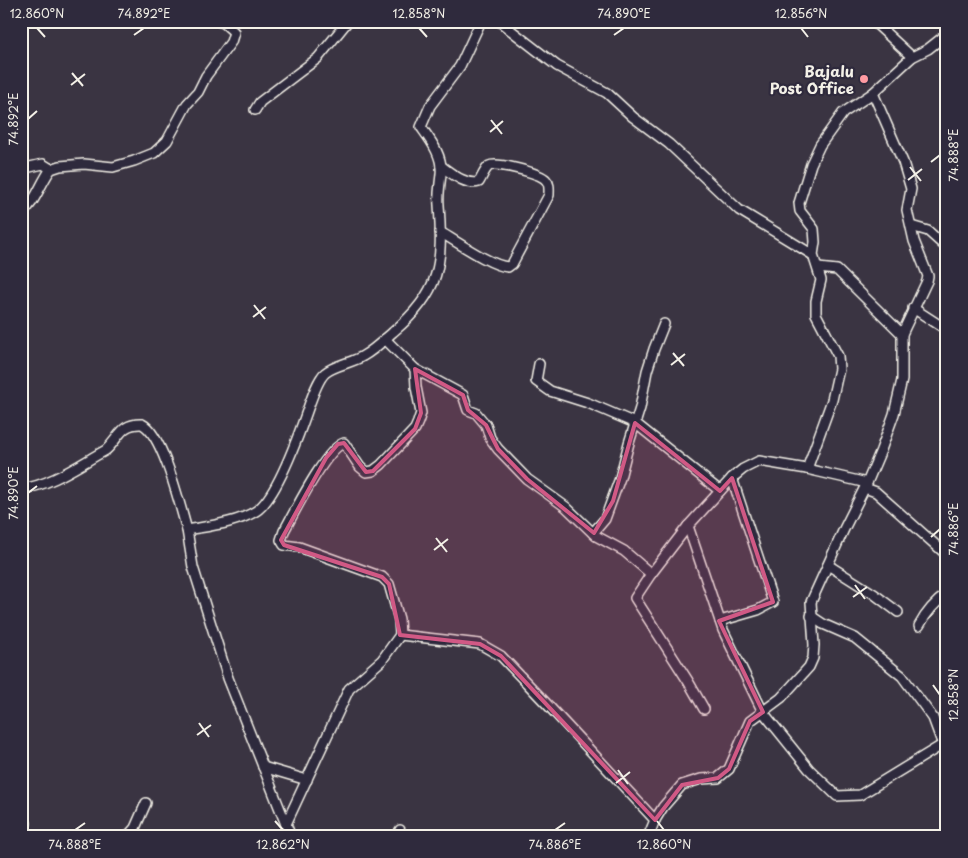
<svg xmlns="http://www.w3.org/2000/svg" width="968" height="858" viewBox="0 0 968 858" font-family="'Playpen Sans',sans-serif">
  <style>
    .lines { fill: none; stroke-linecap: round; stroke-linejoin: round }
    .minor-casing { stroke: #f4f1e8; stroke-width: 12 }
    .minor { stroke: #2f2a3d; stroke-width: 9 }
    .marked { fill: #d15985; fill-opacity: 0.2; stroke: #d15985; stroke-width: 4; stroke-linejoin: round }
    .ticks { fill: none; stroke: #f4f1e8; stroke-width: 2 }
    .poi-dot { fill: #ff9aa2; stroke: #2f2a3d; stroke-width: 2 }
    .labels { text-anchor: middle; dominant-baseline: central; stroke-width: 4.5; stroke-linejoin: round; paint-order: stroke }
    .poi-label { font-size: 15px; font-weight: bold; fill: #f4f1e8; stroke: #2f2a3d; text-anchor: end }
    .neatline { fill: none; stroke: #f4f1e8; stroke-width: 2 }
    .ticks-label { font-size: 12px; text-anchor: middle; fill: #f4f1e8 }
  </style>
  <rect width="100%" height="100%" fill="#3a3442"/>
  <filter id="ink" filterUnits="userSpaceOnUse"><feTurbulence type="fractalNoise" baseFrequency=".02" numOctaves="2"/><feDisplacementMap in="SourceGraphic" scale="10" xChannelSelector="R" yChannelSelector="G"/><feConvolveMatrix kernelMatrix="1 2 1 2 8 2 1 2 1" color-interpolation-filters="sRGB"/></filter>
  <g filter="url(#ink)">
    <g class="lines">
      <g class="minor-casing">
        <g id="minor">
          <polyline points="499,21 557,66 607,93 633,117 669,144 739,210 813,255"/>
          <polyline points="873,21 912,57"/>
          <polyline points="255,110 260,102 318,58 348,21"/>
          <polyline points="21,169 43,164 51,169"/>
          <path d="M21 214C36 202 40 184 51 169L60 166 84 164 113 167 134 161 154 153 167 141 187 104 198 92 206 76 231 42 234 32 224 23 217 21"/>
          <polyline points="911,226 928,231 947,248"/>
          <path d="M440 232C456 241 491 266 508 267L512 264 549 195C549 189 550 184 546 180 540 173 497 162 489 166 485 169 482 177 479 182 466 186 451 173 441 166"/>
          <polyline points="818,268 837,270 902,334"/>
          <polyline points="913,308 947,330"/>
          <polyline points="385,339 415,369 463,395 468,410 476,413 486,425 490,438 498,449 527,479 566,507 596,536 624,551 651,574"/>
          <polyline points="539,364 536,381 550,391 588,403 635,423 720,491"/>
          <polyline points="807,469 832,400 839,369 838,356 816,314 816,301 821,280 813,255 815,242 814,229 800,211 799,203 811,164 820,145 843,113 873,93 912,57 928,49 947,34"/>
          <polyline points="865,488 876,492 947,555"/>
          <path d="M21 489C52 485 80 464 106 450 120 437 121 423 142 424 163 434 180 506 187 530"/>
          <polyline points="688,526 723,630 763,712 809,769 837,796 860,795 942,745"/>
          <polyline points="593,533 605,519 620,478 629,443 640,408 647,371 654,349 664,324"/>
          <polyline points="828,565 874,594 898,612"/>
          <polyline points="811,616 823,624 855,638 902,676 933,718 947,756"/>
          <polyline points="720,621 758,610 773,602 732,478"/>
          <path d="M919 626C926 613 934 603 947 594"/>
          <polyline points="400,635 480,644 501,656 544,701 655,820"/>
          <polyline points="704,709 688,681 635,598 651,574 688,526 732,478 743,469 759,461 807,469 867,483"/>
          <polyline points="263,767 307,780"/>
          <path d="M286 824 349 689 382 660 400 635 399 619 389 584 382 577 299 547 284 545 281 540 284 531C294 513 327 447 344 443L360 467 366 472 373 471 381 465 415 429 418 422 421 413 416 387 415 369"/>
          <polyline points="21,826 26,823"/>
          <polyline points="127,837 135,828 146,803"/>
          <path d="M291 837 228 678 193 567 187 530C209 526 237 523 256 511 276 498 298 437 306 414 310 403 317 380 325 373 332 366 354 362 363 356 374 350 384 340 393 332 441 292 443 264 439 205 438 194 440 185 441 174 443 156 431 141 421 127L430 106 460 66 481 21"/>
          <polyline points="397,837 400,830"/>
          <polyline points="648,837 655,820 663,807 682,785 701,779 718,778 729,769 750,721 781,698 809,667 813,658 814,645 811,602 844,529 867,483 881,450 894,414 902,380 902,334 927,281 928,276 914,241 907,210 911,189 903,162 873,93"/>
        </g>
      </g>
      <use href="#minor" class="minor"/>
    </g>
  </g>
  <path class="marked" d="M415 369 463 395 468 410 486 425 498 449 527 479 594 533 613 501 635 423 720 491 732 478 773 602 719 621 763 712 750 721 729 769 718 778 682 785 655 820 501 656 480 644 400 635 389 584 382 577 284 545 281 540 326 458 338 444 344 443 366 472 373 471 415 429 421 413Z"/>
  <path class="ticks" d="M37 28 45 37M419 28 427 37M801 28 808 37M134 35 144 28M614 35 624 28M72 73 83 86M71 85 85 74M28 119 37 111M491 120 502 134M490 132 503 121M931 162 940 155M910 167 921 181M908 180 922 169M254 305 265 319M253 317 266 307M673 353 684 366M671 365 685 354M28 493 37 486M931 537 940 529M436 538 447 552M434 550 448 539M855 585 865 599M853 597 867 587M933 685 940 695M199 723 209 737M197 735 211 725M618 770 628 784M616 783 630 772M275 821 283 830M657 821 664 830M75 830 85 823M555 830 565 823"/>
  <circle class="poi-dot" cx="864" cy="79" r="5"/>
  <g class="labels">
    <g class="poi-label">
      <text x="854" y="70">Bajalu<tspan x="854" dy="17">Post Office</tspan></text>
    </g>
  </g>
  <rect width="968" height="858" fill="none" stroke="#2f2a3d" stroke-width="55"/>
  <rect x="28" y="28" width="912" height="802" class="neatline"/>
  <g class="ticks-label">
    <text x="37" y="18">12.860°N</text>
    <text x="144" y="18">74.892°E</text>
    <text x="419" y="18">12.858°N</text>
    <text x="624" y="18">74.890°E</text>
    <text x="801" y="18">12.856°N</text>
    <text transform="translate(14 119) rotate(-90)" y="4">74.892°E</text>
    <text transform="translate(954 155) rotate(-90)" y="4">74.888°E</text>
    <text transform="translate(14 493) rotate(-90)" y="4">74.890°E</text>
    <text transform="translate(954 529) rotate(-90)" y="4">74.886°E</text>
    <text transform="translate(954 695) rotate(-90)" y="4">12.858°N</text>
    <text x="75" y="849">74.888°E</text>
    <text x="283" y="849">12.862°N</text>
    <text x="555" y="849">74.886°E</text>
    <text x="664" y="849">12.860°N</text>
  </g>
</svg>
